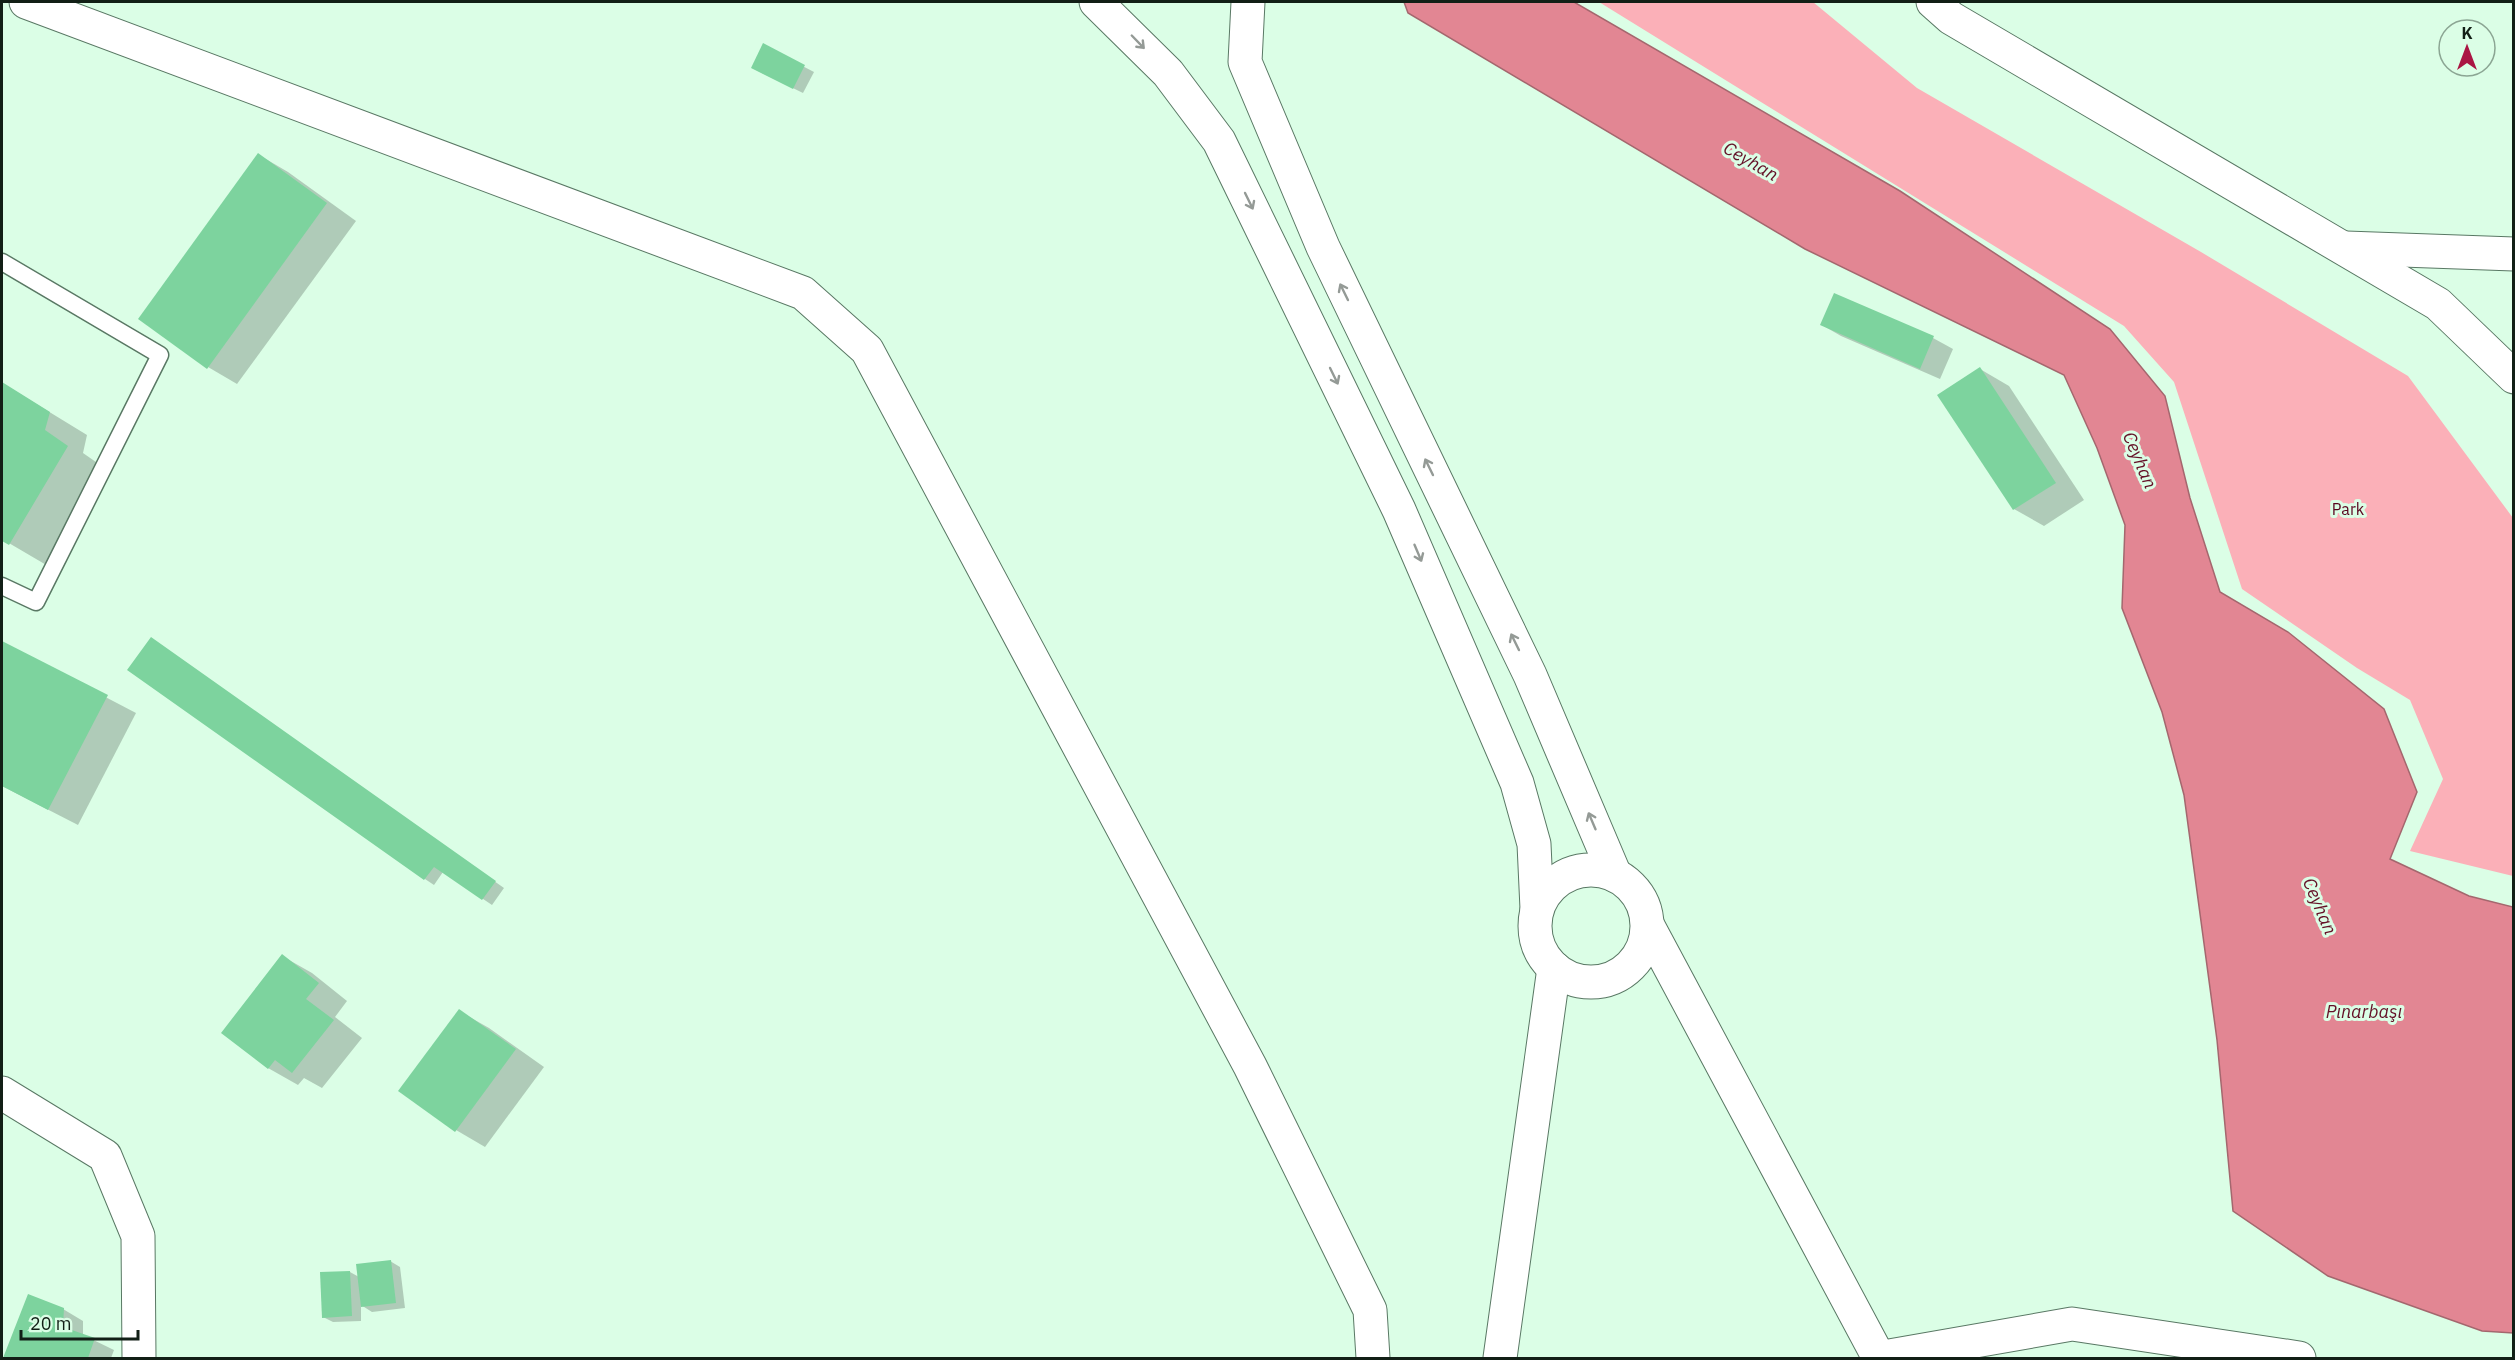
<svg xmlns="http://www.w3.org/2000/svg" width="2515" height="1360" viewBox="0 0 2515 1360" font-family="'IBM Plex Sans',sans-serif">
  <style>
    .green { fill: #fbb0b8 }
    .water { fill: #e28693; stroke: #a4676e; stroke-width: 1.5 }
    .shadow { fill: #0003 }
    .building { fill: #7dd39e }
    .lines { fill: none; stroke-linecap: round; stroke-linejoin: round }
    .lane-casing { stroke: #597864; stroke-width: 19 }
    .street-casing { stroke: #597864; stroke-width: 35 }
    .secondary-casing { stroke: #597864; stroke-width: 35 }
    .lane { stroke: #fff; stroke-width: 16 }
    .street { stroke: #fff; stroke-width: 33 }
    .secondary { stroke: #fff; stroke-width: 33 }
    .oneway { stroke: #949a96 }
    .labels { text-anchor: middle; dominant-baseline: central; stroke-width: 6; stroke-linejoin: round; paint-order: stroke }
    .park-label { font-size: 16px; fill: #5a051f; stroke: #dbfee6 }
    .water-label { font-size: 18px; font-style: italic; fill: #641127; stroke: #dbfee6 }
  </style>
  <rect width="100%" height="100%" fill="#dbfee6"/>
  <polygon class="green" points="1599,2 1813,2 1917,88 2201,252 2408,376 2513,518 2513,876 2410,851 2443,779 2410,700 2357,668 2242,589 2174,382 2124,326"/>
  <polygon class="water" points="1404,2 1574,2 1900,191 2110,329 2165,396 2190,498 2220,592 2288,632 2384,709 2417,792 2390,859 2469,896 2513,907 2513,1333 2482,1331 2328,1276 2233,1211 2217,1040 2184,795 2162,712 2122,608 2125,525 2097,448 2064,375 1805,249 1408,13"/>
  <g class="shadow">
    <polygon points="764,46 814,72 803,93 762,73"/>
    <polygon points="259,155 288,172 356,221 237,384 208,367"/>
    <polygon points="1835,295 1933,338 1953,349 1940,379 1841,336 1822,325"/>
    <polygon points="1980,369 2009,386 2084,500 2044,526 2014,509 1939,396"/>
    <polygon points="2,383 87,435 83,453 106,469 48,566 2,539"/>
    <polygon points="2,643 136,713 78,825 2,786"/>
    <polygon points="161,645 504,888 492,905 443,872 434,885 425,879 129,670"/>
    <polygon points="282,956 312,973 347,1001 335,1017 362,1038 322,1088 304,1078 298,1085 268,1068"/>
    <polygon points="459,1011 489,1028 544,1067 485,1147 456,1130"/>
    <polygon points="390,1261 400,1267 405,1308 372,1312 361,1305 361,1321 333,1322 323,1317 350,1272 359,1277"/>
    <polygon points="29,1296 63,1309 83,1321 83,1335 114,1350 111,1358 5,1358"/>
  </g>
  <g class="building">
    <polygon points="763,43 805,65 793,89 751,68"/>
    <polygon points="258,153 327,203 207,369 138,319"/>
    <polygon points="1834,293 1934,336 1920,369 1820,325"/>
    <polygon points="1980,367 2056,483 2013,510 1937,395"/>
    <polygon points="2,382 50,412 45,430 68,446 9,545 2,541"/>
    <polygon points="151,637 496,881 482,900 434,867 424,880 127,670"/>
    <polygon points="2,641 108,695 48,810 2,786"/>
    <polygon points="282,954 319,983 306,999 334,1020 292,1073 275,1060 268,1069 221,1033"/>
    <polygon points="459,1009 516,1049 455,1132 398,1091"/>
    <polygon points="391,1260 396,1303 361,1307 356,1264"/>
    <polygon points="350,1271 352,1316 322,1318 320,1272"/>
    <polygon points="28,1294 64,1308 63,1327 95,1338 88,1358 3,1358"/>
  </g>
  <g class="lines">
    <g class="lane-casing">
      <polyline id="lane" points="2,262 160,355 36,602 2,586"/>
    </g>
    <g class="street-casing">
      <g id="street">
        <polyline points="26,2 803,293 867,350 1250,1066 1370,1310 1373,1358"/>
        <polyline points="2,1093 105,1156 138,1236 139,1358"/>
        <polyline points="1878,1358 2072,1324 2299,1358"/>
      </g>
    </g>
    <g class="secondary-casing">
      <g id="secondary">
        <polyline points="1096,2 1168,73 1219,141 1399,510 1517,783 1534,844 1537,909"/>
        <polyline points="1248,2 1245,62 1323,247 1530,675 1615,875"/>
        <polyline points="1933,2 1951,18 2438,304 2514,377"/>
        <polyline points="2346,248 2514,254"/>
        <circle cx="1591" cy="926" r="56"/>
        <polyline points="1648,926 1879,1358"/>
        <polyline points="1500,1358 1554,968"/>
      </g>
    </g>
    <use href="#lane" class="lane"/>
    <use href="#street" class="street"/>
    <use href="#secondary" class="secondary"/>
  </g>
  <defs><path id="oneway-shaft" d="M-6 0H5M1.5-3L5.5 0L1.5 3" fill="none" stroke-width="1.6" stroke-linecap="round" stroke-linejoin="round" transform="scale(1.5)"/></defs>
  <g class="oneway">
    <use href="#oneway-shaft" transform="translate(1138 42) rotate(46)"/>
    <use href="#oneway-shaft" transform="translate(1249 201) rotate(64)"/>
    <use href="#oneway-shaft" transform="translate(1344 292) rotate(-116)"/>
    <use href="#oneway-shaft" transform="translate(1334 376) rotate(64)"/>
    <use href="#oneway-shaft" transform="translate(1429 467) rotate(-116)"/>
    <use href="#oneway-shaft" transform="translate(1418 553) rotate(67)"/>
    <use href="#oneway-shaft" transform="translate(1515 642) rotate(-116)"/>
    <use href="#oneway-shaft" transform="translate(1592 821) rotate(-113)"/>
  </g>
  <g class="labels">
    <g class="park-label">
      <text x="2348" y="509">Park</text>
    </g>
    <g class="water-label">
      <text transform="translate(1751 161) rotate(30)">Ceyhan</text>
      <text transform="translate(2140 460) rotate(67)">Ceyhan</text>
      <text transform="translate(2320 906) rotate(67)">Ceyhan</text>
      <text x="2364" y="1011">Pınarbaşı</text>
    </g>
  </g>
  <rect width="2515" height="1360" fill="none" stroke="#121f16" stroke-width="6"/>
  <g transform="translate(2467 48)"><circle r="28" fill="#dbfee6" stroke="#8ba593" stroke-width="1.5"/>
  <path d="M0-4.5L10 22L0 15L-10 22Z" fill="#aa1543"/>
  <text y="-9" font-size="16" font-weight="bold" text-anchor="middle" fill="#121f16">K</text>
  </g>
  <path d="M21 1330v9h117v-9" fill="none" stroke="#121f16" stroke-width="3"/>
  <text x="30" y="1330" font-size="18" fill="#121f16" stroke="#dbfee6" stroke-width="4.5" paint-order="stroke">20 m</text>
</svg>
